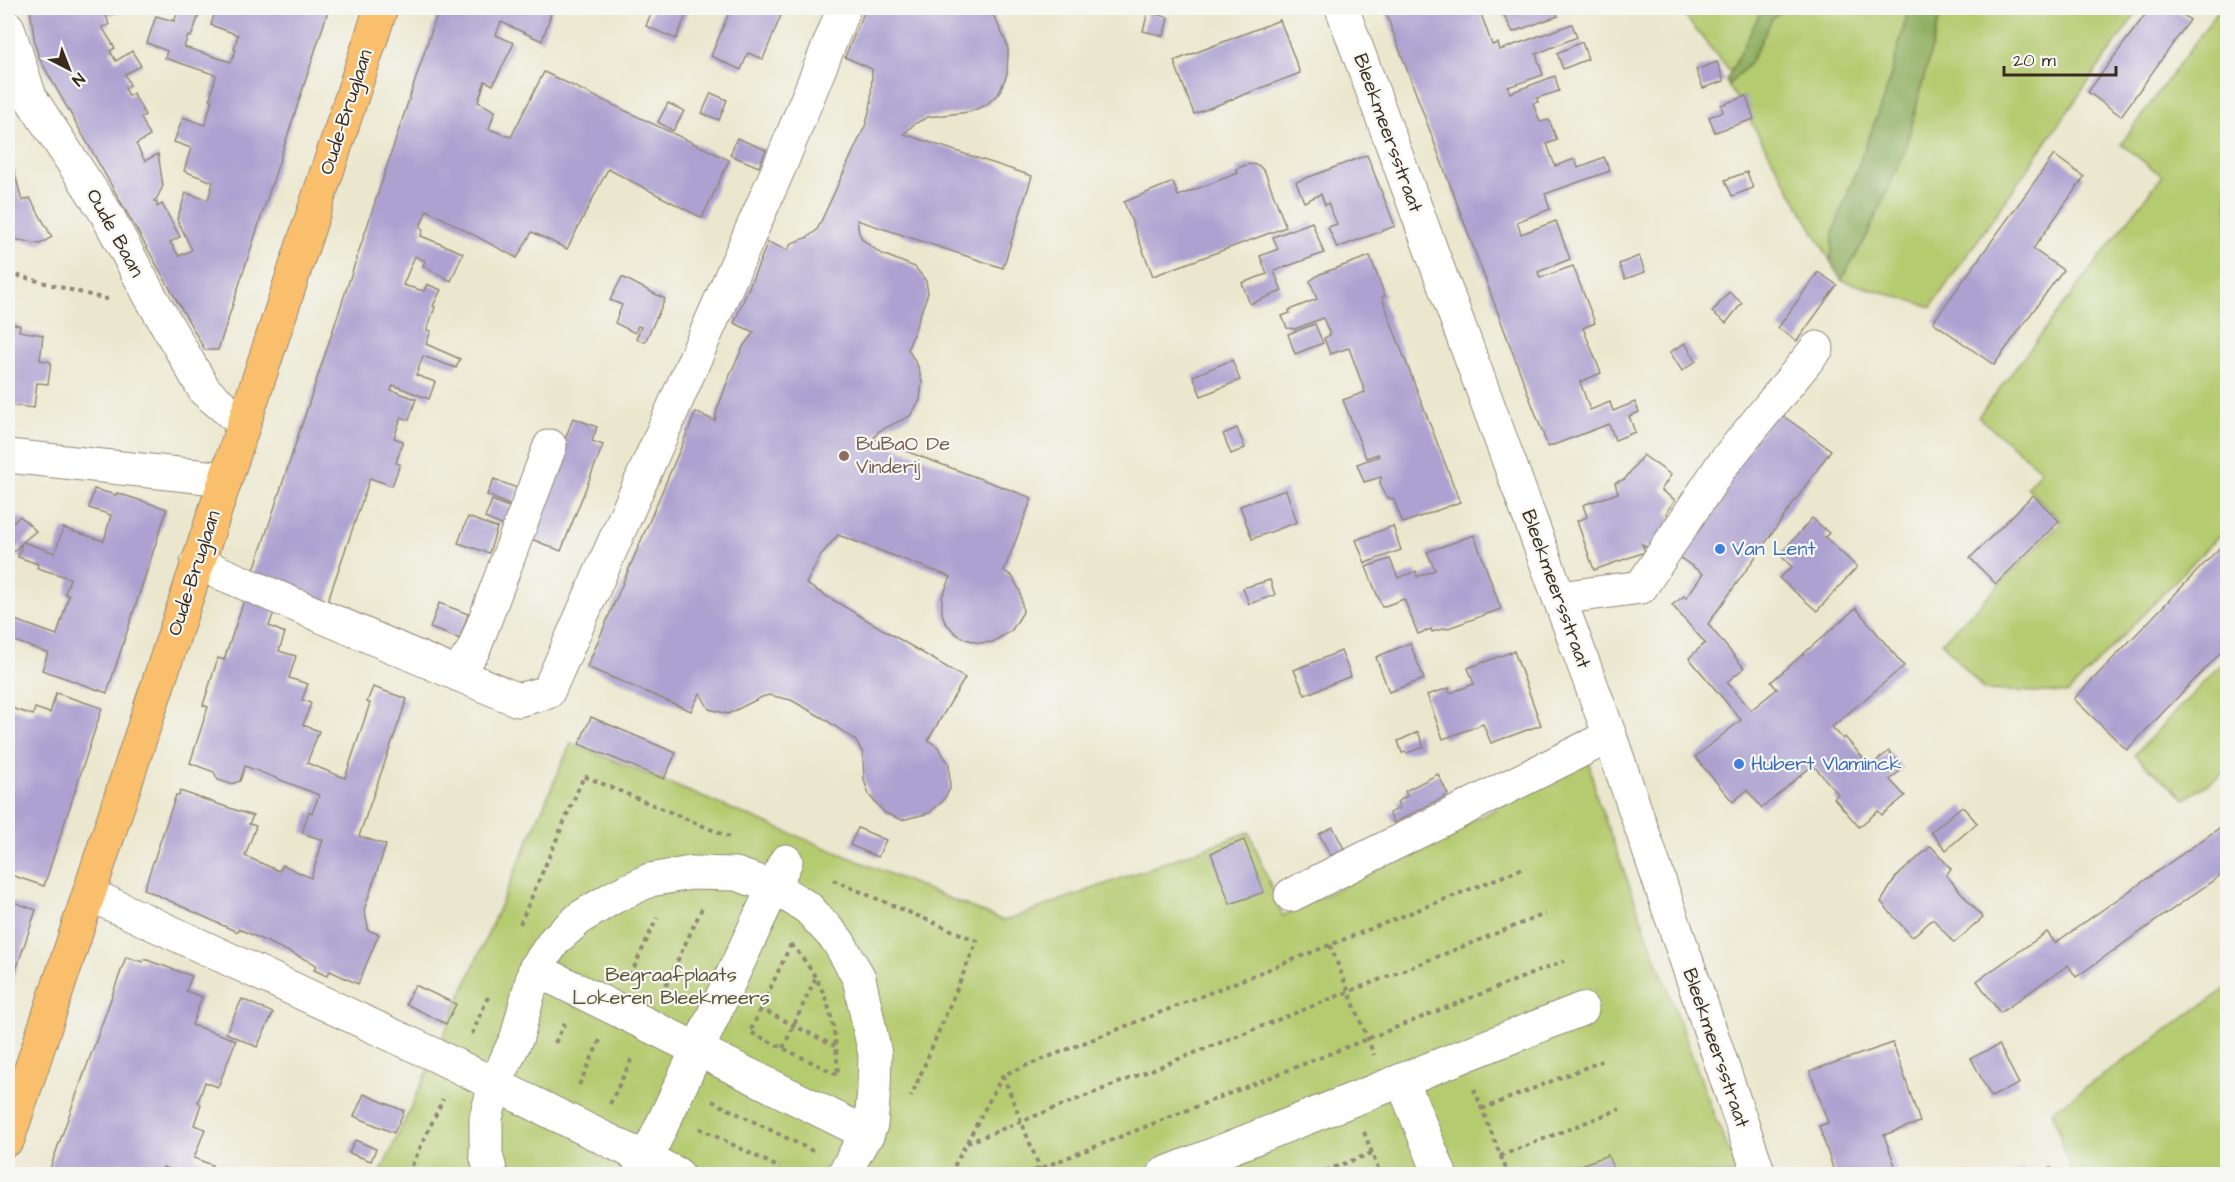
<svg xmlns="http://www.w3.org/2000/svg" width="2235" height="1182" viewBox="0 0 2235 1182" font-family="'Architects Daughter',sans-serif">
  <style>
    .green { fill: #b5cb6f; stroke: #787a46; stroke-width: 1.5 }
    .forest { fill: #90af62; stroke: #666c40; stroke-width: 1.5 }
    .building { fill: #aca1d0 }
    .lines { fill: none; stroke-linecap: round; stroke-linejoin: round }
    .minor-casing { stroke: #938876; stroke-width: 35 }
    .major-casing { stroke: #938876; stroke-width: 35 }
    .path { stroke: #938876; stroke-width: 4; stroke-dasharray: 4.5 4.5; stroke-linecap: butt }
    .minor { stroke: #fff; stroke-width: 33 }
    .major { stroke: #f9bf6d; stroke-width: 33 }
    .education-dot { fill: #8d6e63; stroke: #f6f6f2; stroke-width: 2 }
    .shop-dot { fill: #3f7fe0; stroke: #f6f6f2; stroke-width: 2 }
    .labels { text-anchor: middle; dominant-baseline: central; stroke-width: 4.5; stroke-linejoin: round; paint-order: stroke }
    .street-label { font-size: 20px; fill: #3b2a1e; stroke: #f6f6f2 }
    .education-label { font-size: 20px; fill: #785e54; stroke: #f6f6f2; text-anchor: start }
    .shop-label { font-size: 20px; fill: #366cbe; stroke: #f6f6f2; text-anchor: start }
    .park-label { font-size: 20px; fill: #5a5232; stroke: #f6f6f2 }
  </style>
  <rect width="100%" height="100%" fill="#f6f6f2"/>
  <filter id="ink" filterUnits="userSpaceOnUse"><feTurbulence type="fractalNoise" baseFrequency=".0167" numOctaves="2"/><feDisplacementMap in="SourceGraphic" scale="12" xChannelSelector="R" yChannelSelector="G"/><feConvolveMatrix kernelMatrix="1 2 1 2 8 2 1 2 1" color-interpolation-filters="sRGB"/></filter>
  <filter id="wash" filterUnits="userSpaceOnUse"><feTurbulence type="fractalNoise" baseFrequency=".008" numOctaves="4" result="noise"/><feDisplacementMap in="SourceGraphic" scale="24" xChannelSelector="R" yChannelSelector="G"/><feGaussianBlur stdDeviation="1.35" result="paint"/><feColorMatrix in="noise" values="0 0 0 0 0 0 0 0 0 0 0 0 0 0 0 0 0 1.4 0 .05"/><feComposite in="paint" operator="in"/></filter>
  <g filter="url(#wash)">
    <rect width="100%" height="100%" fill="#ebe7ce"/>
    <g class="green">
      <polygon points="1678,8 1763,8 1731,73"/>
      <polygon points="1785,8 1909,8 1887,89 1833,233 1831,262 1750,120 1745,97 1737,99 1728,85 1750,63 1772,19"/>
      <polygon points="1942,8 2140,8 1931,307 1841,280 1866,238 1905,150"/>
      <polygon points="2220,8 2228,8 2227,527 2068,693 1984,690 1942,642 2062,522 2027,487 2041,470 1978,417 2162,176 2121,144"/>
      <polygon points="2227,658 2227,771 2185,799 2134,755"/>
      <polygon points="571,743 1004,921 1249,832 1283,916 1589,762 1597,798 1714,1115 1739,1174 380,1174 435,1055"/>
      <polygon points="2227,988 2227,1174 2072,1174 2052,1111"/>
    </g>
    <g class="forest">
      <polygon points="1763,8 1785,8 1772,19 1750,63 1728,85 1726,81"/>
      <polygon points="1909,8 1942,8 1905,150 1866,238 1841,280 1831,262 1833,233 1887,89"/>
    </g>
    <g id="blocks">
      <g class="building">
        <polygon points="30,8 132,8 132,10 106,15 109,25 102,27 115,48 110,51 116,61 132,51 141,66 125,74 130,85 125,88 129,96 133,93 145,115 141,118 150,136 136,144 145,161 158,154 163,186 157,198 154,201 157,202 157,207 162,204 180,237 170,242 179,256 192,250 177,219 186,193 208,200 213,182 184,171 191,148 174,142 183,117 205,125 212,100 210,99 216,75 165,58 167,51 147,43 156,16 174,21 180,8 189,8 200,12 191,37 188,36 184,47 231,62 236,50 234,49 238,35 211,25 216,8 329,8 218,350 205,350 39,58 35,44"/>
        <polygon points="439,8 553,8 542,41 501,22 496,35 514,43 493,85 485,81 478,102 495,111 489,129 511,137 544,72 729,160 702,218 608,169 567,249 532,232 517,258 427,210 420,227 423,229 421,236 463,253 451,281 423,266 425,261 415,256 403,285 424,291 427,284 441,290 433,306 435,307 427,330 431,331 426,344 460,359 456,368 423,356 416,375 435,382 429,399 393,385 391,390 416,399 409,420 401,417 394,438 403,441 396,463 400,464 392,486 370,478 327,603 252,576"/>
        <polygon points="653,8 689,8 676,39 646,26"/>
        <polygon points="731,8 784,8 763,59 748,53 741,70 711,56"/>
        <polygon points="866,8 990,8 1006,42 1008,50 1007,74 999,93 986,105 969,112 928,117 914,124 904,134 1032,176 1003,268 857,220 859,233 863,240 880,253 915,267 926,281 928,293 908,349 918,367 922,382 920,400 910,416 879,431 873,439 1032,498 1004,571 1012,576 1020,591 1023,612 1012,630 993,642 979,643 963,638 956,634 945,622 942,613 942,597 951,577 838,535 821,555 806,584 965,678 928,740 938,747 949,764 950,789 942,802 929,813 902,820 885,813 869,795 864,780 863,753 855,740 823,718 791,700 769,695 762,697 728,714 709,709 700,693 691,711 587,667 696,412 715,421 717,410 731,372 744,345 754,332 734,323 768,242 787,250 792,243 808,237 817,230 866,124 871,104 872,69 845,57"/>
        <polygon points="1384,8 1479,8 1492,45 1498,43 1500,50 1572,24 1577,37 1536,54 1543,75 1508,87 1510,93 1555,76 1559,91 1537,98 1538,102 1533,103 1540,122 1549,120 1557,140 1547,144 1555,166 1575,159 1578,168 1604,157 1610,171 1545,194 1550,209 1517,222 1521,234 1556,221 1570,259 1538,272 1540,278 1573,266 1595,323 1583,328 1601,373 1580,382 1590,410 1610,402 1613,411 1635,402 1639,412 1629,416 1635,432 1615,440 1609,424 1548,447"/>
        <polygon points="1500,8 1554,8 1558,16 1513,32"/>
        <polygon points="2150,8 2173,8 2190,20 2121,116 2088,92"/>
        <polygon points="1148,12 1168,17 1164,36 1143,31"/>
        <polygon points="1280,20 1300,73 1194,114 1174,61"/>
        <polygon points="1582,42 1588,59 1563,69 1557,53"/>
        <polygon points="1717,62 1724,81 1703,88 1696,70"/>
        <polygon points="711,93 727,100 719,120 702,113"/>
        <polygon points="1746,96 1754,119 1715,132 1709,117 1723,112 1721,105"/>
        <polygon points="668,103 684,111 673,131 658,122"/>
        <polygon points="737,138 766,150 759,167 730,155"/>
        <polygon points="8,147 22,201 30,198 52,237 40,244 8,238"/>
        <polygon points="1367,155 1395,226 1337,248 1328,227 1337,224 1328,203 1325,205 1321,194 1304,202 1296,182"/>
        <polygon points="2054,155 2084,177 2033,249 2063,270 1994,365 1933,322"/>
        <polygon points="1248,164 1258,165 1265,172 1286,227 1153,276 1124,202 1173,182 1178,196 1238,173 1236,169"/>
        <polygon points="1747,172 1753,188 1732,196 1725,180"/>
        <polygon points="1312,222 1324,253 1274,271 1282,291 1250,304 1242,283 1267,274 1260,256 1278,249 1273,237"/>
        <polygon points="1370,256 1385,296 1382,297 1393,328 1460,502 1403,523 1393,498 1390,499 1384,494 1380,483 1381,477 1364,482 1357,464 1379,456 1378,454 1366,458 1343,400 1365,392 1349,348 1330,354 1324,338 1330,335 1323,318 1295,329 1287,328 1282,316 1290,313 1289,310 1317,299 1310,281 1320,274"/>
        <polygon points="1639,256 1645,272 1625,279 1619,264"/>
        <polygon points="1818,272 1837,285 1797,341 1778,328"/>
        <polygon points="622,277 665,299 645,342 636,339 641,327 638,326 635,333 615,323 622,305 610,300"/>
        <polygon points="1729,292 1742,303 1726,323 1712,312"/>
        <polygon points="8,323 20,325 19,331 43,335 40,360 51,362 48,384 37,383 34,408 8,405"/>
        <polygon points="1315,324 1323,343 1295,354 1288,334"/>
        <polygon points="1685,343 1696,361 1682,371 1670,352"/>
        <polygon points="1232,360 1240,380 1201,396 1193,376"/>
        <polygon points="1776,411 1831,450 1708,624 1744,668 1727,682 1751,710 1777,689 1771,682 1856,608 1904,666 1832,727 1843,739 1845,737 1870,766 1889,751 1903,768 1890,780 1905,796 1882,815 1878,811 1859,827 1834,798 1838,794 1813,765 1762,808 1747,790 1733,802 1695,757 1741,720 1689,658 1705,643 1672,605 1684,596 1686,598 1703,574 1675,554"/>
        <polygon points="573,418 597,427 592,441 603,445 561,551 529,538"/>
        <polygon points="1237,428 1245,448 1231,454 1223,434"/>
        <polygon points="1643,455 1671,475 1661,490 1675,500 1666,513 1673,518 1651,550 1642,544 1645,552 1594,570 1577,521 1587,517 1583,505 1618,493 1615,483 1625,479"/>
        <polygon points="494,479 519,489 511,506 487,495"/>
        <polygon points="94,489 116,495 117,493 167,509 107,693 42,670 48,653 9,639 15,620 57,635 69,595 65,594 70,578 37,568 38,564 18,557 22,543 8,558 8,527 20,516 36,531 23,542 55,553 63,528 104,541 111,515 89,508"/>
        <polygon points="1286,490 1297,522 1252,539 1240,506"/>
        <polygon points="2033,495 2059,521 1996,584 1970,558"/>
        <polygon points="492,500 511,508 504,526 485,518"/>
        <polygon points="468,517 497,528 489,553 458,543"/>
        <polygon points="1812,518 1829,533 1825,537 1857,567 1817,611 1779,578 1792,567 1780,555"/>
        <polygon points="1393,526 1401,550 1365,563 1356,540"/>
        <polygon points="1474,535 1501,609 1446,629 1445,628 1432,632 1431,629 1418,634 1404,599 1382,607 1366,567 1390,559 1398,578 1416,571 1417,577 1435,570 1427,552"/>
        <polygon points="2228,539 2228,645 2127,750 2074,699"/>
        <polygon points="1270,580 1275,595 1249,604 1243,588"/>
        <polygon points="245,597 275,609 269,626 285,633 279,651 296,656 289,678 308,684 302,700 311,703 303,725 319,731 307,763 345,778 370,703 367,702 373,687 407,699 359,836 386,845 364,910 368,926 367,930 379,934 358,984 330,971 327,976 314,970 316,965 313,963 239,929 237,932 144,889 176,795 179,796 180,791 253,816 249,824 256,826 245,856 279,871 283,865 311,878 323,840 302,833 309,811 312,813 319,795 245,766 240,781 231,784 218,780 214,772 190,763 208,707 203,705 218,658 224,660"/>
        <polygon points="439,603 468,614 460,639 430,628"/>
        <polygon points="1410,643 1424,679 1389,692 1376,657"/>
        <polygon points="1341,651 1351,676 1305,695 1294,670"/>
        <polygon points="1514,651 1541,725 1491,743 1483,724 1443,739 1427,695 1449,688 1450,693 1474,684 1468,668"/>
        <polygon points="56,693 102,708 44,886 8,874 8,707 33,715 35,708 50,713"/>
        <polygon points="591,717 676,753 664,779 579,744"/>
        <polygon points="1418,732 1424,747 1407,753 1406,752 1402,753 1398,741"/>
        <polygon points="1438,774 1448,795 1394,823 1389,813 1400,808 1397,802 1407,796 1405,791"/>
        <polygon points="1962,806 1977,823 1946,850 1931,832"/>
        <polygon points="2228,822 2228,870 2076,977 2068,965 2000,1013 1977,981 2047,932 2055,943"/>
        <polygon points="1333,827 1344,849 1331,856 1319,834"/>
        <polygon points="858,828 886,840 878,857 850,845"/>
        <polygon points="1244,840 1264,892 1230,904 1211,853"/>
        <polygon points="1931,846 1951,869 1946,875 1983,918 1954,943 1933,919 1912,937 1881,902 1896,877"/>
        <polygon points="8,900 36,910 8,994"/>
        <polygon points="126,957 143,962 144,959 192,976 186,991 202,997 192,1025 236,1040 218,1087 205,1082 198,1102 201,1104 194,1125 205,1129 194,1158 212,1165 209,1174 185,1174 163,1167 161,1174 48,1174"/>
        <polygon points="415,985 456,1004 446,1024 406,1004"/>
        <polygon points="242,999 273,1013 257,1047 226,1033"/>
        <polygon points="1893,1043 1920,1122 1884,1135 1898,1174 1835,1174 1819,1126 1828,1123 1810,1071"/>
        <polygon points="1999,1045 2019,1084 1991,1097 1971,1058"/>
        <polygon points="364,1094 404,1111 394,1133 354,1116"/>
        <polygon points="355,1140 376,1149 371,1161 349,1153"/>
        <polygon points="1608,1155 1615,1174 1557,1174"/>
        <polygon points="2051,1168 2053,1174 2032,1174"/>
        <polygon points="2023,1169 2025,1174 2012,1174"/>
      </g>
    </g>
  </g>
  <g filter="url(#ink)">
    <use href="#blocks" fill-opacity="0" stroke="#938876" stroke-width="1.5"/>
    <g class="lines">
      <g class="minor-casing">
        <g id="minor">
          <polyline points="1342,8 1610,736 1759,1174"/>
          <polyline points="8,28 30,97 106,213 149,294 205,391 244,424"/>
          <polyline points="8,456 225,479"/>
          <polyline points="197,563 518,700 548,692 782,161 844,8"/>
          <polyline points="1559,598 1641,587 1722,465 1817,348"/>
          <polyline points="457,674 474,649 550,446"/>
          <polyline points="89,894 435,1055 677,1174"/>
          <polyline points="1291,895 1610,736"/>
          <polyline points="535,969 868,1134"/>
          <polyline points="1402,1080 1440,1174"/>
          <polyline points="491,1174 486,1154 486,1118 495,1084 517,1037 535,969 555,940 581,917 614,897 650,880 691,873 736,874 774,887 808,908 838,941 859,978 875,1054 874,1088 871,1125 844,1174"/>
          <polyline points="639,1174 786,861"/>
          <polyline points="1164,1174 1582,1009"/>
        </g>
      </g>
      <g class="major-casing">
        <polyline id="major" points="8,1139 381,8"/>
      </g>
      <g class="path">
        <polyline points="8,273 105,299 112,298"/>
        <polyline points="833,880 977,941 911,1097"/>
        <polyline points="520,924 584,776 729,837"/>
        <path d="M791 944C829 987 835 1019 838 1075L750 1032Z"/>
        <polyline points="1330,945 1374,1055"/>
        <polyline points="630,976 657,918"/>
        <polyline points="662,994 702,908"/>
        <polyline points="759,1008 835,1046"/>
        <polyline points="472,1034 488,997"/>
        <polyline points="555,1043 565,1023"/>
        <polyline points="783,1048 816,977"/>
        <polyline points="1003,1075 1042,1174"/>
        <polyline points="579,1085 600,1040"/>
        <polyline points="1474,1089 1508,1174"/>
        <polyline points="712,1101 815,1152"/>
        <polyline points="610,1104 633,1056"/>
        <polyline points="1482,1109 1602,1061"/>
        <polyline points="699,1128 780,1168"/>
        <polyline points="1364,1132 1380,1174"/>
        <polyline points="967,1143 1545,914"/>
        <polyline points="1500,1156 1620,1109"/>
        <polyline points="408,1174 443,1099"/>
        <polyline points="950,1174 1003,1075 1526,867"/>
        <polyline points="1026,1174 1564,961"/>
        <polyline points="1317,1174 1372,1153"/>
      </g>
      <use href="#minor" class="minor"/>
      <use href="#major" class="major"/>
    </g>
  </g>
  <circle class="education-dot" cx="844" cy="456" r="6"/>
  <g class="shop-dot">
    <circle cx="1720" cy="549" r="6"/>
    <circle cx="1739" cy="764" r="6"/>
  </g>
  <g class="labels">
    <g class="street-label">
      <text transform="translate(346 112) rotate(-72)">Oude-Bruglaan</text>
      <text transform="translate(1388 133) rotate(70)">Bleekmeersstraat</text>
      <text transform="translate(115 233) rotate(61)">Oude Baan</text>
      <text transform="translate(194 573) rotate(-72)">Oude-Bruglaan</text>
      <text transform="translate(1556 589) rotate(70)">Bleekmeersstraat</text>
      <text transform="translate(1716 1048) rotate(71)">Bleekmeersstraat</text>
    </g>
    <g class="education-label">
      <text x="856" y="444">BuBaO De<tspan x="856" dy="23">Vinderij</tspan></text>
    </g>
    <g class="shop-label">
      <text x="1732" y="549">Van Lent</text>
      <text x="1751" y="764">Hubert Vlaminck</text>
    </g>
    <g class="park-label">
      <text x="671" y="975">Begraafplaats<tspan x="671" dy="23">Lokeren Bleekmeers</tspan></text>
    </g>
  </g>
  <rect width="2235" height="1182" fill="none" stroke="#f6f6f2" stroke-width="30"/>
  <g transform="translate(69 69) rotate(138)" stroke="#f6f6f2" stroke-width="4.5" paint-order="stroke">
  <path d="M0-4.5L10 22L0 15L-10 22Z" fill="#3b2a1e"/>
  <text y="-9" font-size="16" font-weight="bold" text-anchor="middle" fill="#3b2a1e">N</text>
  </g>
  <path d="M2004 66v9h112v-9" fill="none" stroke="#3b2a1e" stroke-width="3"/>
  <text x="2013" y="66" font-size="18" fill="#3b2a1e" stroke="#f6f6f2" stroke-width="4.5" paint-order="stroke">20 m</text>
</svg>
